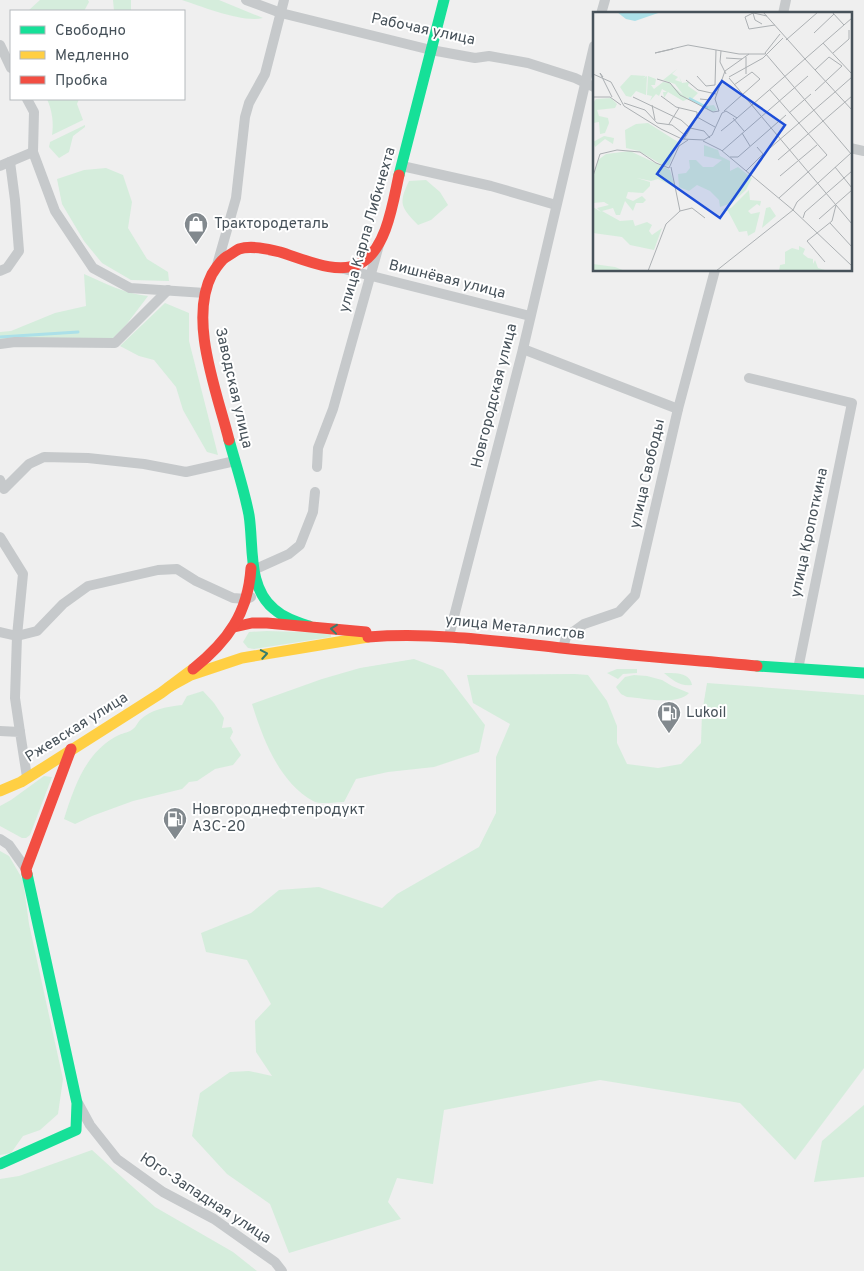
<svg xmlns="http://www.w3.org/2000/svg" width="864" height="1271" viewBox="0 0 864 1271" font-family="Overpass,sans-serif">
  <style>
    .green { fill: #d5eddc }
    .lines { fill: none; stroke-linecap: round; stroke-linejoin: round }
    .stream { stroke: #ace0e8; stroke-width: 3 }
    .street { stroke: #c6c9cb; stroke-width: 10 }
    .fast { stroke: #16e098; stroke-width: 11 }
    .slow { stroke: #ffcf43; stroke-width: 11 }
    .jam { stroke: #f24e42; stroke-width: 11 }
    .oneway { stroke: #387d6d }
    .labels { text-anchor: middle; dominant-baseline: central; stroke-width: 4; stroke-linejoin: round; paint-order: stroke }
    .street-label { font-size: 15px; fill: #47525a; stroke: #fff }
    .poi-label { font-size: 15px; fill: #47525a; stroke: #fff; text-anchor: start }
    .inset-river { fill: none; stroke: #ace0e8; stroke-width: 2.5 }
    .inset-road { fill: none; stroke: #acb0b3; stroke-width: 1 }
    .view { fill: #1d4ed8; fill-opacity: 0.15; stroke: #1d4ed8; stroke-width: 2.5 }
    .inset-edge { fill: none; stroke: #47525a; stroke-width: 2.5 }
  </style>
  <rect width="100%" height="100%" fill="#efefef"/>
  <g class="green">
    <polygon points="40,0 88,0 89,2 84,11 28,11"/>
    <polygon points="113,0 131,0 131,11 114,11"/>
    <path d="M182 0H219L263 18C243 23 203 7 182 0Z"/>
    <path d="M47 99H79L77 104 83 120 52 135C54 123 52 110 47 99Z"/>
    <polygon points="85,125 85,127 73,136 69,152 59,158 49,147 50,142"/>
    <polygon points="106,168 123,175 132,202 128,228 147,259 168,272 169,281 131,280 102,263 84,241 62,204 57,179 84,170"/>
    <path d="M426 180 440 192 448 205 431 220 418 225C401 207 398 204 409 181Z"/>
    <path d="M84 274C105 283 125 294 148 296L126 325 112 339 0 340V332L11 331 55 313 86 306Z"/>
    <polygon points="165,303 189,313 189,341 218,455 207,452 183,410 176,387 154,360 139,356 120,346"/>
    <polygon points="267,631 331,633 331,637 254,649 248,648 243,642 249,632"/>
    <path d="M414 659 443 670 485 725 479 752 434 767 388 772 356 779 344 802C336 802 320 805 313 801 279 782 263 739 252 704L322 679 360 668Z"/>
    <polygon points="617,669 637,669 637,673 623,674 618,679 607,673"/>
    <path d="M664 673C674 673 690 672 692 685 681 687 672 680 664 673Z"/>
    <polygon points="575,674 588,675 607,701 617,726 617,743 627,764 658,768 681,764 701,743 702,713 707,683 864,695 864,1068 795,1160 740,1103 600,1080 444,1110 433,1184 397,1178 388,1202 401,1219 289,1253 270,1204 227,1174 192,1136 200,1093 230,1072 249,1071 272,1076 256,1052 255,1021 271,1004 247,960 206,952 201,933 251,913 279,890 319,887 382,908 397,894 479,847 496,813 496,757 510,724 473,703 467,675"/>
    <path d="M634 675 647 676 662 680 672 686 689 693C677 706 644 698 627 697L621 694 616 687 625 677Z"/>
    <path d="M203 691 214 703 224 718 222 728 231 727 233 732 230 738 241 755 233 765 215 769 197 781 189 782 182 789 133 801 92 816 75 824 64 819C73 791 82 762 106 743 110 740 114 737 119 735 123 733 130 732 133 729 136 727 137 723 140 720 152 709 165 707 182 705L187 696Z"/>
    <polygon points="44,776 52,777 30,835 26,838 22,838 0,826 0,806 11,800"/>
    <polygon points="0,851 9,856 23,880 29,924 63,1079 58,1114 40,1130 23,1136 11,1153 0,1155"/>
    <polygon points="864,1105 864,1177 814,1182 822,1141"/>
    <polygon points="92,1150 155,1207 233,1252 257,1271 0,1271 0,1179 19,1176"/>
  </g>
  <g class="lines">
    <polyline class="stream" points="0,337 78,332"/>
    <g class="street">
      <polyline points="246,0 281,13 431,50 475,58 489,56 528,63 575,78 594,87"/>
      <polyline points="601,14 605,0"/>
      <polyline points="783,14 786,0"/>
      <polyline points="0,45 11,68"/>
      <polyline points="27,99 34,112 33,152 55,211 93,268 130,288 205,293"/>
      <polyline points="850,148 864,151"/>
      <polyline points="0,166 33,152"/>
      <polyline points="402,166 491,186 556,205"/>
      <polyline points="217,265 236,198 245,117 249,103 265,74 284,0"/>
      <polyline points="344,269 530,316"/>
      <polyline points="0,271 7,268 19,251 15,200 10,162"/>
      <polyline points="0,344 15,342 115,343 168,290"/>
      <polyline points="523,349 678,409"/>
      <polyline points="749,378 852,403 798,669"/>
      <polyline points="317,467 318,448 333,409 379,245"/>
      <polyline points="0,480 4,489 29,464 44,457 88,458 144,464 186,472 235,461"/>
      <polyline points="0,537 23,574 17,636 15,698 20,732"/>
      <polyline points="251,571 289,554 300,545 313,512 315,492"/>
      <polyline points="0,632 17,636 37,631 63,604 88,586 158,570 177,569 196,581 233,598 246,599 251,597"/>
      <polyline points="449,636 523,349 594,46"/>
      <polyline points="563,648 566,637 584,624 619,612 635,595 678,409 715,270"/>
      <polyline points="0,731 20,732 27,777"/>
      <polyline points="0,839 9,845 26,869"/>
      <polyline points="78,1103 90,1125 117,1159 163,1192 214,1219 275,1262 282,1271"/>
    </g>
    <g class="fast">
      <polyline points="399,175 444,0"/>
      <path d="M229 440C236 465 244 489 249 515 254 546 247 587 274 609 284 618 297 622 309 626"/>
      <polyline points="757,666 864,673"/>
      <polyline points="0,1164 76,1130 77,1103 27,874"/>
    </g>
    <g class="slow">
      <polyline points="169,687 191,675 242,658 368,637"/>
      <polyline points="0,791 21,782 40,770 161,693 193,669"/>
    </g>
    <g class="jam">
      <path d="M229 440C217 392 188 320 212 274 216 268 220 261 226 257 230 255 235 251 239 249 251 245 268 249 280 252 303 259 338 276 361 263 387 248 393 202 399 175"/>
      <polyline points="234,627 252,623 267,623 366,632"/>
      <path d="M368 637C433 632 497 641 561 648 626 655 692 660 757 666"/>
      <path d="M193 669C228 641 248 613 251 568"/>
      <polyline points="27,874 26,869 71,749"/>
    </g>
  </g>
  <defs><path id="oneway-chevron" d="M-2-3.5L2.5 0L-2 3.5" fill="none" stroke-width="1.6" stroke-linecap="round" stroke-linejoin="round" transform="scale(1.25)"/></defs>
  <g class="oneway">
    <use href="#oneway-chevron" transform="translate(334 629) rotate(-174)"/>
    <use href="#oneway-chevron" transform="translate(264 654) rotate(-10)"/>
  </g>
  <defs>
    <g id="shop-pin" transform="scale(1.25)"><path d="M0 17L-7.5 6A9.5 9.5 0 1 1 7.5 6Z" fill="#82898e" stroke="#fff"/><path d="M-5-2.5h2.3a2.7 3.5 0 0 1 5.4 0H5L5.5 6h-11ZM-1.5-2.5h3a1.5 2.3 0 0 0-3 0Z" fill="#fff"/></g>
    <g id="fuel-pin" transform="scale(1.25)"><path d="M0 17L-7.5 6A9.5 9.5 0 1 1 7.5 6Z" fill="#82898e" stroke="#fff"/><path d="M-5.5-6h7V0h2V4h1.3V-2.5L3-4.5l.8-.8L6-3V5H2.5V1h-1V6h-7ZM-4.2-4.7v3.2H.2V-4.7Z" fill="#fff"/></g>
  </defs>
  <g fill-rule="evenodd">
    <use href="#shop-pin" x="196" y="224"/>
    <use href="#fuel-pin" x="669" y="713"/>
    <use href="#fuel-pin" x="175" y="819"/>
  </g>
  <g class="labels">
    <g class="street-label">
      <text transform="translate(423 30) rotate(12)">Рабочая улица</text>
      <text transform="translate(368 230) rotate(-74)">улица Карла Либкнехта</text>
      <text transform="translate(447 280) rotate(14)">Вишнёвая улица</text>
      <text transform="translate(233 388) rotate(77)">Заводская улица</text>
      <text transform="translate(495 396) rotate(-76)">Новгородская улица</text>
      <text transform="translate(648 474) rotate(-77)">улица Свободы</text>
      <text transform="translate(810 533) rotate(-78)">улица Кропоткина</text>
      <text transform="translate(515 628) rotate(6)">улица Металлистов</text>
      <text transform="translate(77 728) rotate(-32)">Ржевская улица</text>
      <text transform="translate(205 1199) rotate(33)">Юго-Западная улица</text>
    </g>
    <g class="poi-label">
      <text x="214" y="224">Трактородеталь</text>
      <text x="686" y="713">Lukoil</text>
      <text x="192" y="810">Новгороднефтепродукт<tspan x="192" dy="17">АЗС-20</tspan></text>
    </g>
  </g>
  <g transform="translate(593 12)">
    <rect width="259" height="259" fill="#efefef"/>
    <path d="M84 57 79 62 85 65 82 68 88 70 86 64 89 71 96 70 95 74 105 81 99 87 113 94 121 93 124 98 119 100 91 84 82 72 70 68ZM38 63 53 64 49 67 54 64 53 83 43 79 38 85 33 84 27 75ZM55 64 63 67 62 73H58L61 77 70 70 76 71 95 87 90 89 75 80 71 86 70 80H74L69 77 66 84 63 82 57 89 59 84 54 83ZM18 86 24 92 22 96 4 98 6 104 15 106 16 111 12 121 7 122 6 110 0 111V91L3 87ZM55 111 85 130 76 153 71 154 46 139 33 136 32 118 43 112ZM11 124 21 126 20 132 12 127 2 135 0 130ZM111 133 125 138 127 144 137 149V159L145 155 159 166 153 178 139 191 127 195 126 188 117 179 104 173 96 179 86 175 85 162 93 161 97 156 96 148H103L110 155H120L129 148 111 144ZM37 139 77 158 82 175 65 167 58 169 44 166 57 170V174L50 181 35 180 33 186 40 189 49 184 53 188 50 191H43L40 199 32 189 27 203H23L20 196 9 199 27 209 40 208 42 214 54 210 59 213 56 219 59 223 69 216 61 238 37 233 29 225 0 221V195L8 200 4 196 16 193 11 190 0 191V164L5 148 13 142ZM156 178 157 188 168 189 167 194 164 192 155 199 158 202 167 200 162 220 155 224 154 219 146 220 135 199 128 197 138 196ZM177 195 183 204 169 216 173 196ZM206 234 212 237 210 242 215 246 220 247V252L222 248 225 256 235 259H186L187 253 192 252V240L199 236 206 238ZM0 252 22 255 32 259H0Z" fill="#d5eddc"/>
    <path d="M24 0H68L42 9 33 7Z" fill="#ace0e8"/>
    <path class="inset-river" d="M96 86 115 96"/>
    <path class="inset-road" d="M156 0 174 4M170 0 212 47M239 0 251 13M169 12 162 8 160 1 152 5 156 17 182 13M221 21 241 2M187 22 172 41 259 143M193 28 225 0M230 31 259 62M80 37 62 41 95 33 146 42H172M128 39 127 50 133 62M240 41 256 27V18M153 45V62M133 46 149 47M212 47 259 98M132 59 156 42M0 62 18 70 31 94 68 117 89 127 111 128 119 123 129 101 133 99 144 106 259 6M104 64 113 74 122 73 123 38M10 65 7 61 19 85M136 65 170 46 190 26M136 66 259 212M64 67 77 71 87 83 120 100 126 99M93 68 105 78 123 82M177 78 234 143 186 186M222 79 249 54 236 45 222 58M242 80 259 65M68 84 83 95 104 100V105L122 115M0 85H17L28 93M40 85 88 108 97 116 111 119 117 126M107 87 117 88 121 81M31 91 52 98 64 111 79 113 93 124 91 127M59 93 62 108M126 99 122 87 132 59M131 99 167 67 159 60 141 73M196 101 218 82M140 106 151 119M76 112 86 96M128 119 144 106M149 121 157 134M93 124 104 105M110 129 128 138 200 198 259 254M177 136 242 80M129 139 215 64M137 145H145L193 103M185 148 259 84M242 155 259 176M153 159 170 142 164 135M0 164 7 142 24 138 47 140 63 151 76 156 86 134 95 128M187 164 224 133M200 198 204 190 258 141M87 199 99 196 112 206M210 206 212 200 259 159M226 207 259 178M237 211 259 235M232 250 214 229 239 209 243 193M55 259 73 212 87 199 78 155M123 259 200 198"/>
    <path class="view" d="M129 69 192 113 127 206 64 162Z"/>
    <rect width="259" height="259" class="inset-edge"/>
  </g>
  <rect x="10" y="10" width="175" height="90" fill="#ffffff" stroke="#b5babd"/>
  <rect x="20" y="26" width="25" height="8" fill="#16e098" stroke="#b5babd"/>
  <text x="55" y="35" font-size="15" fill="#47525a">Свободно</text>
  <rect x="20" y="51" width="25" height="8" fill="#ffcf43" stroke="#b5babd"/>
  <text x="55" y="60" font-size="15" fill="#47525a">Медленно</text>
  <rect x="20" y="76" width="25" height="8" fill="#f24e42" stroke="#b5babd"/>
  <text x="55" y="85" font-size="15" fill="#47525a">Пробка</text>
</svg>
